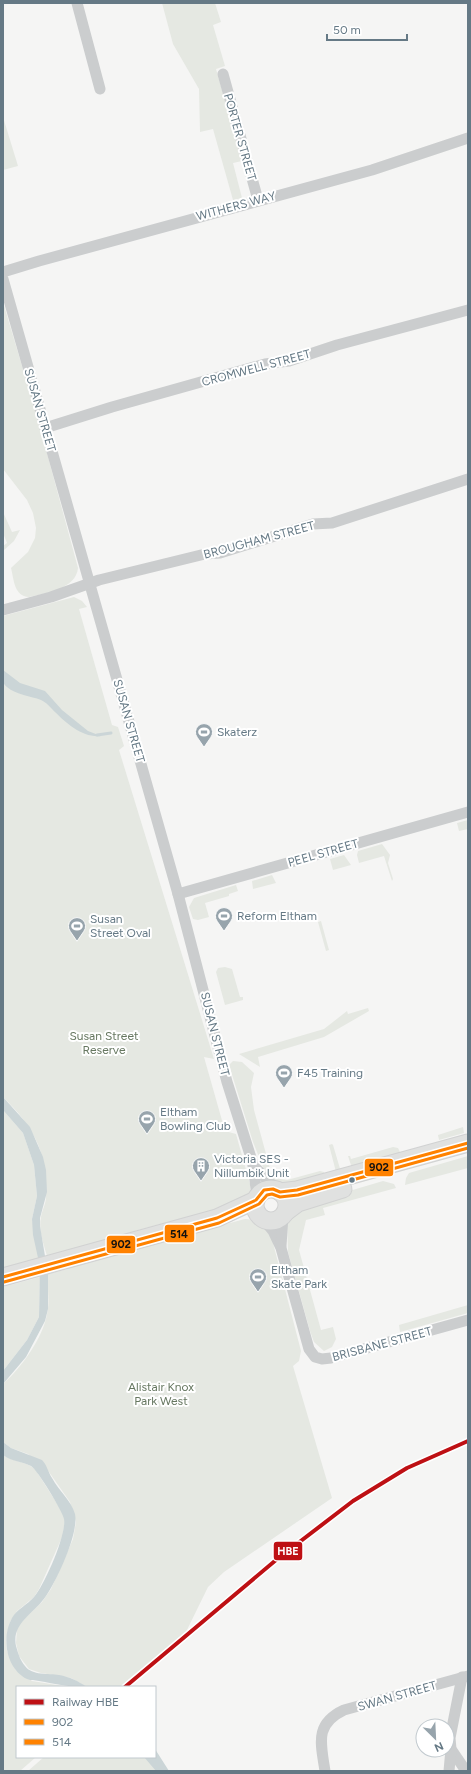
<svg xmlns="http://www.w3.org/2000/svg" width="471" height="1774" viewBox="0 0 471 1774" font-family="Figtree,sans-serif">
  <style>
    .green { fill: #e5e8e2 }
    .water { fill: #cbd5d7 }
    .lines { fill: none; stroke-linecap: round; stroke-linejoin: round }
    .stream { stroke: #cbd5d7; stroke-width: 3 }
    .primary-casing { stroke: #d1d2d2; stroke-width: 19 }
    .minor { stroke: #cbcdce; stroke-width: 11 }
    .primary { stroke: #e0e1e0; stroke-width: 17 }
    .bus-1-casing { stroke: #fff; stroke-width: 6 }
    .bus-2-casing { stroke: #fff; stroke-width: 6 }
    .bus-1 { stroke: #ff8200; stroke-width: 3 }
    .bus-2 { stroke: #ff8200; stroke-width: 3 }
    .rail-1-casing { stroke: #fff; stroke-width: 7 }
    .rail-1 { stroke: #be1014; stroke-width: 4 }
    .bus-dot { fill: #657985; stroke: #fff; stroke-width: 1.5 }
    .labels { text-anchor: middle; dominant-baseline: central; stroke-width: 4; stroke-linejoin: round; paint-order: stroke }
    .street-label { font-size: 12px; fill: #657985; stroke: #fff }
    .poi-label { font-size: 12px; fill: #657985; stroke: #fff; text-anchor: start }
    .park-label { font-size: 12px; fill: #667760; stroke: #fff }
    .line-badge { stroke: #fff; stroke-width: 1.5 }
    .badge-label { font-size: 11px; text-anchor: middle; font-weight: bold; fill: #fff }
    .pale-badge-label { font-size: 11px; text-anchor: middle; font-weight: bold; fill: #111 }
  </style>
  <rect width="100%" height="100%" fill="#f5f5f4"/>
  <g class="green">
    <polygon points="162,3 215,3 221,22 213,25 225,66 216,69 242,161 233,163 242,198 233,200 213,129 200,132 199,89 173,44"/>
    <polygon points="3,117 18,166 3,170"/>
    <path d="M3 302 38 420 78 568C76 589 46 593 29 597 14 596 14 580 11 568L28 552 35 538 36 528 33 513 27 500 3 469Z"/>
    <polygon points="3,512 12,532 20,530 14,541 3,551 3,546 7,543 3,533"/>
    <path d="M74 597 82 601 87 607 79 609 112 725 118 727 124 746 119 750 214 1059 204 1057 225 1131 236 1134 250 1184V1195L218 1209 138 1230 78 1250 63 1252 47 1256C44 1244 38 1231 41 1217 42 1210 46 1204 46 1197 48 1153 34 1127 3 1097V616Z"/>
    <polygon points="468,820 468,829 459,831 457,823"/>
    <polygon points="382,844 390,855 388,863 393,879 392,881 384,856 359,863 357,855 358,851"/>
    <polygon points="344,855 351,865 333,870 330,859"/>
    <polygon points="272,875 276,883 253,889 252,881"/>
    <polygon points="236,885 238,891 229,894 229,896 205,903 209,917 198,920 193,919 189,907 194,898"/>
    <polygon points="321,921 329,950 326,951 318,922"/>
    <polygon points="225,967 232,969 240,997 243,997 243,1000 225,1005 216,972 218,968"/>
    <polygon points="368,1008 369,1011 324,1037 258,1057 260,1067 239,1054 324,1029 347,1011 348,1014"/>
    <polygon points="233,1061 242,1062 254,1073 251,1087 254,1110 271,1172 281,1179 287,1180 320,1171 324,1172 325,1176 278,1185 265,1172 253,1142 229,1065"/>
    <polygon points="3,1110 23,1133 34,1165 37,1196 32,1219 39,1258 3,1268"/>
    <polygon points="463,1127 464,1133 439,1140 438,1135"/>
    <polygon points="332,1144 333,1145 341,1172 336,1172 329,1145"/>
    <polygon points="393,1147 398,1148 401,1154 356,1170 351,1165 348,1156 350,1156 351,1159"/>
    <polygon points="468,1156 468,1168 405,1185 406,1178 409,1173"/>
    <polygon points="383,1181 394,1184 396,1188 323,1208 325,1215 306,1220 299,1250 321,1330 333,1327 336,1339 332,1347 324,1351 314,1342 310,1331 288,1252 287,1221 302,1205"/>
    <path d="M245 1219C260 1220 265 1227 272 1239L301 1351 299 1361 293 1366 332 1498 224 1572 208 1587 186 1632 120 1687H87L71 1678 41 1673 29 1669 19 1656 16 1643 17 1629 21 1622 42 1602 51 1589 73 1539 76 1522 70 1502 49 1472 28 1454 11 1448 3 1442V1384C21 1368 43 1338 47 1314 50 1302 47 1287 48 1274L68 1269 67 1266Z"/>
    <polygon points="40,1277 39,1317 27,1340 3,1371 3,1287"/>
    <polygon points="468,1305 468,1313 400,1332 399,1325"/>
    <path d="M3 1455C13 1462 26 1461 35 1469L63 1513 65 1520 63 1535 39 1589 34 1597 17 1611 10 1622 6 1642 7 1651 16 1670 32 1681 70 1687H17V1757H36L20 1771H3Z"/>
    <polygon points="44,1757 152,1757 164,1771 28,1771"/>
  </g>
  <g class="water">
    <path d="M3 670 20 683 45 691 62 710 88 731 101 736C83 738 67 724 55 712 51 708 46 702 41 700 31 696 16 695 7 687 1 683 3 676 3 670Z"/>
    <polygon points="3,1097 30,1127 43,1157 46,1170 47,1192 40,1218 40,1226 48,1274 48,1309 45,1321 26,1357 3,1384 3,1371 27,1340 39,1317 40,1267 33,1235 32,1219 37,1196 34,1165 23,1133 3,1110"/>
    <path d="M3 1442 11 1448 42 1460C47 1465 48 1472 52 1478 59 1491 71 1500 75 1514 79 1533 57 1580 46 1596 35 1613 11 1623 16 1646 18 1653 20 1660 25 1666 32 1676 49 1673 59 1675 70 1677 78 1681 87 1687 70 1687 55 1684 39 1681 35 1680 31 1681 27 1679 6 1669 1 1637 12 1618 17 1609 27 1605 34 1597 44 1586 67 1534 64 1519 63 1512 37 1469 31 1466 22 1461 12 1462 3 1455Z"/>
    <polygon points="155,1749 169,1771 156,1771 144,1757 155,1757"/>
  </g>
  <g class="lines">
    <polyline class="stream" points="97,735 111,733"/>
    <g class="primary-casing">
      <g id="primary">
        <circle cx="271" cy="1205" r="16"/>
        <polyline points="280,1192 297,1190 468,1143"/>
        <polyline points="286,1212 298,1203 343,1189"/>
        <polyline points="3,1277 217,1218 256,1200"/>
      </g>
    </g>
    <g class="minor">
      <polyline points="77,3 100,89"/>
      <polyline points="223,74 258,200"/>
      <polyline points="3,272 39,261 372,170 468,138"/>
      <polyline points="3,279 178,894 227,1082 253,1164 257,1197"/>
      <polyline points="45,428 112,407 265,364 289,361 337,345 468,310"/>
      <polyline points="3,610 51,597 99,580 205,554 220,553 313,524 332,523 468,479"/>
      <polyline points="178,894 468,812"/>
      <polyline points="253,1165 277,1190"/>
      <polyline points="264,1220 273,1231 281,1248 309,1349 315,1357 322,1359 331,1358 468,1320"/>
      <polyline points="281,1246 283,1216"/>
      <polyline points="462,1677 450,1738 451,1749 466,1771"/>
      <path d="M325 1771C321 1744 314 1724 344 1710L468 1676"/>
      <polyline points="449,1771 451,1749"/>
    </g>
    <use href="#primary" class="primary"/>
    <g class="bus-1-casing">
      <polyline id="bus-1" points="3,1277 217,1218 256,1200 264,1190 273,1189 280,1192 297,1190 468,1143"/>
    </g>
    <g class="bus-2-casing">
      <polyline id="bus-2" points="4,1282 219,1223 259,1204 267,1195 272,1194 280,1197 298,1195 468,1148"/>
    </g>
    <use href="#bus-1" class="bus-1"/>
    <use href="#bus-2" class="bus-2"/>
    <g class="rail-1-casing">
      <polyline id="rail-1" points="125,1687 276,1560 353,1501 407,1468 468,1441"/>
    </g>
    <use href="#rail-1" class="rail-1"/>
  </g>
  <defs>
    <g id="stadium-pin" transform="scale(0.9)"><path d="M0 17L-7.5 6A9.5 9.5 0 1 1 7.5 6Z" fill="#97a4ac" stroke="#fff"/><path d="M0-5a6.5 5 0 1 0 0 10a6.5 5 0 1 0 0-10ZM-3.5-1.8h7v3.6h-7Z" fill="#fff"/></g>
    <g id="building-pin" transform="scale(0.9)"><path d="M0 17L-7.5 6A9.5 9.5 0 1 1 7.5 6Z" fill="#97a4ac" stroke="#fff"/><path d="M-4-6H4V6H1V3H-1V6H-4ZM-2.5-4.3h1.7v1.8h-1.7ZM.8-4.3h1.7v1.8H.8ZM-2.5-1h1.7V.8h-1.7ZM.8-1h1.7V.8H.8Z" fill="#fff"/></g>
  </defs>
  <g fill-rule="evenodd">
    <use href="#stadium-pin" x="204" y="732"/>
    <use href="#stadium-pin" x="224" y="916"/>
    <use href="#stadium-pin" x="77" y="926"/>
    <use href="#stadium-pin" x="284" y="1073"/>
    <use href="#stadium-pin" x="147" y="1119"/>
    <use href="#building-pin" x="201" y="1166"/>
    <use href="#stadium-pin" x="258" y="1277"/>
  </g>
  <circle class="bus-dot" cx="352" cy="1180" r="3.5"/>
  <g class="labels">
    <g class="street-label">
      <text transform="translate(240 137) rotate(74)">PORTER STREET</text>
      <text transform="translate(236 206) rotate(-15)">WITHERS WAY</text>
      <text transform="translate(256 368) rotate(-15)">CROMWELL STREET</text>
      <text transform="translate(40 410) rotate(74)">SUSAN STREET</text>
      <text transform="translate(259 540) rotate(-15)">BROUGHAM STREET</text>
      <text transform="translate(129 721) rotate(74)">SUSAN STREET</text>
      <text transform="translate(323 853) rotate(-16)">PEEL STREET</text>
      <text transform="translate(215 1034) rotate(76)">SUSAN STREET</text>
      <text transform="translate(382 1344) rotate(-15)">BRISBANE STREET</text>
      <text transform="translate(397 1696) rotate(-16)">SWAN STREET</text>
    </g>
    <g class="poi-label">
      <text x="217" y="732">Skaterz</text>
      <text x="237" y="916">Reform Eltham</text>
      <text x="90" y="919">Susan<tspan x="90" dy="14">Street Oval</tspan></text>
      <text x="297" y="1073">F45 Training</text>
      <text x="160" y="1112">Eltham<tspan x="160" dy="14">Bowling Club</tspan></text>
      <text x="214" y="1159">Victoria SES -<tspan x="214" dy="14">Nillumbik Unit</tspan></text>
      <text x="271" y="1270">Eltham<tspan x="271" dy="14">Skate Park</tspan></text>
    </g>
    <g class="park-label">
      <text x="104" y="1036">Susan Street<tspan x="104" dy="14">Reserve</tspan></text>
      <text x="161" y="1387">Alistair Knox<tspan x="161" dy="14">Park West</tspan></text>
    </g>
  </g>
  <g class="line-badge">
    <rect x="364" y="1158" width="30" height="19" rx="4" fill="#ff8200"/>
    <rect x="164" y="1224" width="31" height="19" rx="4" fill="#ff8200"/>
    <rect x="106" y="1235" width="30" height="19" rx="4" fill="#ff8200"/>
    <rect x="273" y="1541" width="30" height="20" rx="4" fill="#be1014"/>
  </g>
  <g class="badge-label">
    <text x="288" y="1555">HBE</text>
  </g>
  <g class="pale-badge-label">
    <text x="379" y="1171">902</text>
    <text x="179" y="1238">514</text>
    <text x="121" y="1248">902</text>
  </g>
  <rect width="471" height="1774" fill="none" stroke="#657985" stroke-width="8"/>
  <rect x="16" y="1686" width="140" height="72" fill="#ffffff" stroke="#c1c9ce"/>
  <rect x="24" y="1699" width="20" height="6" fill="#be1014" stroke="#c1c9ce"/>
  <text x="52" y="1706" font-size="12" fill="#657985">Railway HBE</text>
  <rect x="24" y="1719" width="20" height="6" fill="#ff8200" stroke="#c1c9ce"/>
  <text x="52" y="1726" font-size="12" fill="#657985">902</text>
  <rect x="24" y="1739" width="20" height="6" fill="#ff8200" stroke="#c1c9ce"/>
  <text x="52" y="1746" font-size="12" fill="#657985">514</text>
  <g transform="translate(435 1738) rotate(156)"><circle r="19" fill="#ffffff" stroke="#c1c9ce"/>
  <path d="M0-3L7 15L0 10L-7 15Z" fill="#97a4ac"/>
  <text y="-6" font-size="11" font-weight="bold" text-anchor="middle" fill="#657985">N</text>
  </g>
  <path d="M327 34v6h80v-6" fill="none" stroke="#657985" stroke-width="2"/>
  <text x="333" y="34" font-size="12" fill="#657985" stroke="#ffffff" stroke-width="3" paint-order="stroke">50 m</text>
</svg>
